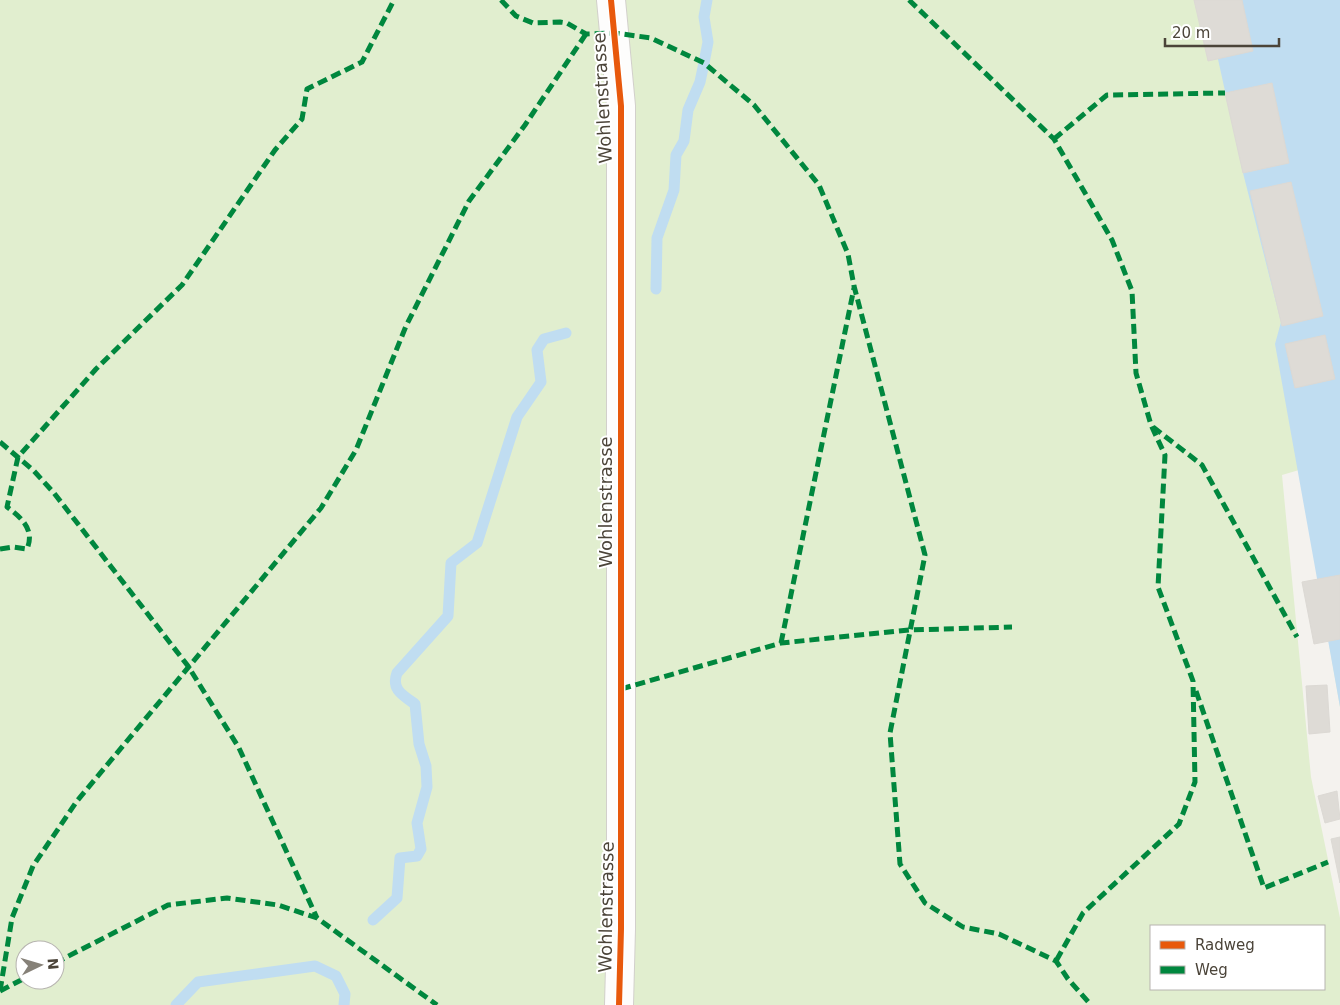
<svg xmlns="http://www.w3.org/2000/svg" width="1340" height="1005" viewBox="0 0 1340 1005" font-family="'DejaVu Sans',sans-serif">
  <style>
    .green { fill: #e1eecf; fill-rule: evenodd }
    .water { fill: #c0ddf1 }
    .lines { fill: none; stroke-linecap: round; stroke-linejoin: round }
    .stream { stroke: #c0ddf1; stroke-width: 11 }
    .building { fill: #dedbd6; stroke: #dcd9d4 }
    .minor-casing { stroke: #d2d0cb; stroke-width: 30 }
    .minor { stroke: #fdfdfc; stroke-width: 28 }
    .quiet { stroke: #00873e; stroke-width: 5; stroke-dasharray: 10 5; stroke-linecap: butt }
    .cycleway-casing { stroke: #fff; stroke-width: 9 }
    .cycleway { stroke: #e8590c; stroke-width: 6 }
    .labels { text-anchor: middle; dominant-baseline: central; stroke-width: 4; stroke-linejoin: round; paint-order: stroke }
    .street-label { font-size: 18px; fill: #4b4439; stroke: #fff }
  </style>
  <rect width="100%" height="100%" fill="#f4f2ee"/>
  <path class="green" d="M0 0H1340V707L1299 470 1282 475 1311 777 1340 918V1005H0ZM1151 926H1324V989H1151ZM25 950H55V980H25Z"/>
  <polygon class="water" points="1205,0 1340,0 1340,707 1275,344 1281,322 1243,173"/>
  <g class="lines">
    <g class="stream">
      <polyline points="656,289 657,238 674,190 676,155 684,141 688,110 700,82 704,63 708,42 704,17 707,0"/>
      <path d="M373 920 397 898 400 858 417 856 421 849 417 823 427 787 426 766 419 744 415 704C402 695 391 689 397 673L448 616 451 563 477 543 517 417 541 382 537 350 544 339 566 333"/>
      <polyline points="176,1005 198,982 315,966 336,976 345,994 344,1005"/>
    </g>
  </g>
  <g class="building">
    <polygon points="1194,0 1242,0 1253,51 1208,61"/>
    <polygon points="1272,83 1289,163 1243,173 1225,93"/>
    <polygon points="1291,182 1323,316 1282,326 1250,191"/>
    <polygon points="1325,335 1335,379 1295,388 1285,344"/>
    <polygon points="1340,575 1340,639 1314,644 1302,582"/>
    <polygon points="1327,685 1330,732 1309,734 1306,686"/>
    <polygon points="1337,791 1340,819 1325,823 1318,796"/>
    <polygon points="1340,837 1340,883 1331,839"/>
  </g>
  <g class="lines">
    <g class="minor-casing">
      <polyline id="minor" points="611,0 621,106 621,929 619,1005"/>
    </g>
    <use href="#minor" class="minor"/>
    <g class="quiet">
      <polyline points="501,0 516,16 533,23 560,22 567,23 586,34 615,33 651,38 704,63 754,105 819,185 848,254 854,286 925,555 890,733 900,864 925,903 963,927 999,934 1056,961 1068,979 1091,1005"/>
      <polyline points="909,0 1054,139 1112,240 1132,291 1136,373 1151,425 1165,455 1158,587 1193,681 1195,782 1179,824 1083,913 1056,961"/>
      <polyline points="1054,139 1107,95 1225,93"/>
      <polyline points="1153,427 1202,465 1297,637"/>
      <polyline points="0,442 34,471 54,493 188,666 239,748 317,918"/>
      <path d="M0 549 13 547 27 549C35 530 22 518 7 507L18 457 96 369 182 285 275 150 302 119 307 89 362 62 394 0"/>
      <polyline points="781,643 854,288"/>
      <polyline points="621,689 781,643 909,630 1012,627"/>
      <polyline points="1196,691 1264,888 1328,862"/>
      <polyline points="55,963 168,905 227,898 278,905 317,918 437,1005"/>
      <polyline points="0,991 12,918 33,866 77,801 321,508 356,450 406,326 469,201 525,125 586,34"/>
      <polyline points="0,991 25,978"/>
    </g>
    <g class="cycleway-casing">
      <polyline id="cycleway" points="611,0 621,106 621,929 619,1005"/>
    </g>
    <use href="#cycleway" class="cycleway"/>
  </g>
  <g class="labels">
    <g class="street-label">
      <text transform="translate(602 98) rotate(-93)">Wohlenstrasse</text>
      <text transform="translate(605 502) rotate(-90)">Wohlenstrasse</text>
      <text transform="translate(606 907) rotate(-89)">Wohlenstrasse</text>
    </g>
  </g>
  <rect x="1150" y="925" width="175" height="65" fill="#ffffff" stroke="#b7b4b0"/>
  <rect x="1160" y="941" width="25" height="8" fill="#e8590c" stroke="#b7b4b0"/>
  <text x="1195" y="950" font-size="15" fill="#4b4439">Radweg</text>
  <rect x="1160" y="966" width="25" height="8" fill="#00873e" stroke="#b7b4b0"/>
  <text x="1195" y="975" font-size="15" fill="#4b4439">Weg</text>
  <g transform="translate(40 965) rotate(85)"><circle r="24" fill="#ffffff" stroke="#b7b4b0"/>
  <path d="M0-4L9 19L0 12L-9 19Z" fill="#868178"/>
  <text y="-8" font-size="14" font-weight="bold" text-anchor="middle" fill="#4b4439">N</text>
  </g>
  <path d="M1165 38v8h114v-8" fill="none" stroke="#4b4439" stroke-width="2.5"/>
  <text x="1172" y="38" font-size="15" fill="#4b4439" stroke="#ffffff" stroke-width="4" paint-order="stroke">20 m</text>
</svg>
